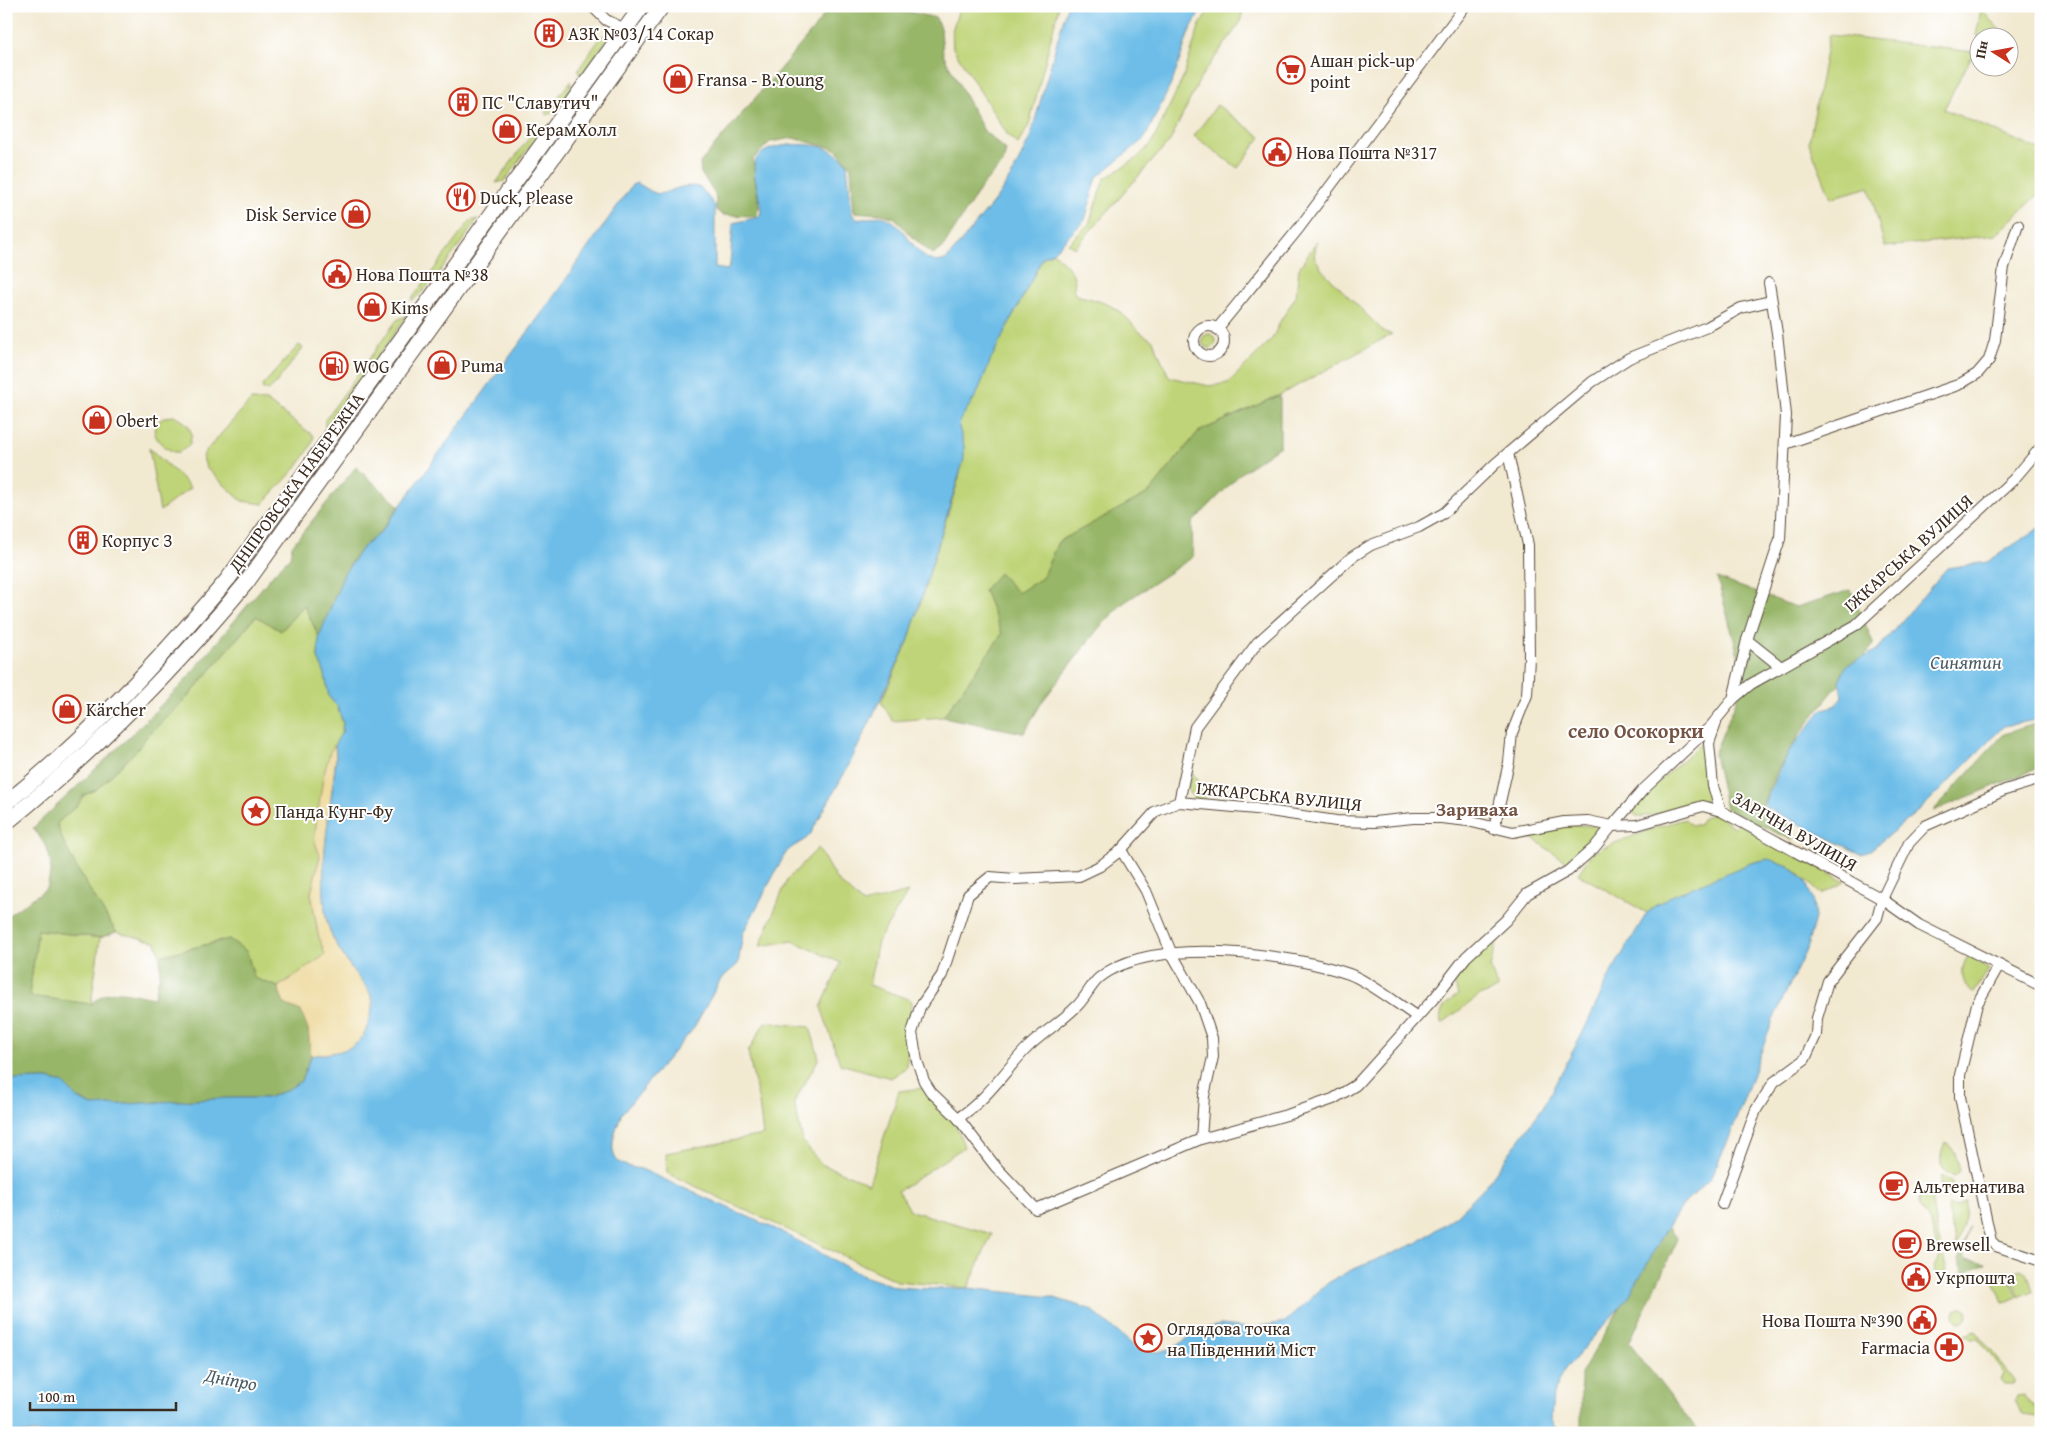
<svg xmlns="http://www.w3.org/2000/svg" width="2047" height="1439" viewBox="0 0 2047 1439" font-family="'Gentium Book Plus',serif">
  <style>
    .green { fill: #bfd478; stroke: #7d7f4b }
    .forest { fill: #97b668; stroke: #697043 }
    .sand { fill: #eeda9e; stroke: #94825e }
    .water { fill: #6dbde8; stroke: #547483 }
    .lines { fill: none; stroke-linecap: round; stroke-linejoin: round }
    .minor-casing { stroke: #564739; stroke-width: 12 }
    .secondary-casing { stroke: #564739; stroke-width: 17 }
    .minor { stroke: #fff; stroke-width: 10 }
    .secondary { stroke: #fff; stroke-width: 15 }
    .labels { text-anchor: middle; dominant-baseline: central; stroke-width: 4; stroke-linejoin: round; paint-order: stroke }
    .poi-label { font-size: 18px; fill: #3b2a1e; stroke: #fff; text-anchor: start }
    .street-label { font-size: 18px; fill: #3b2a1e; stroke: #fff }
    .water-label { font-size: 19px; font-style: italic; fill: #4c5d65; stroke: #fff }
    .neighbourhood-label { font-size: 19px; font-weight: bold; fill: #745444; stroke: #fff }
    .quarter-label { font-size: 20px; font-weight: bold; fill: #745444; stroke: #fff }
  </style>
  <rect width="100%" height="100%" fill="#fff"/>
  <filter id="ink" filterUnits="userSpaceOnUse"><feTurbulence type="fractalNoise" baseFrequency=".02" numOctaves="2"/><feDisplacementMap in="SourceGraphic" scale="10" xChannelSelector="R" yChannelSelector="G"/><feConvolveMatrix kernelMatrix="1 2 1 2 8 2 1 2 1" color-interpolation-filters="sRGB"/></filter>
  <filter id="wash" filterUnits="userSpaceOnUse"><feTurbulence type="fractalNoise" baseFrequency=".0096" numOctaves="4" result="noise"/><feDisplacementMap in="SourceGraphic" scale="20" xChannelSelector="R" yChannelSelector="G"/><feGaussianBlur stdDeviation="1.12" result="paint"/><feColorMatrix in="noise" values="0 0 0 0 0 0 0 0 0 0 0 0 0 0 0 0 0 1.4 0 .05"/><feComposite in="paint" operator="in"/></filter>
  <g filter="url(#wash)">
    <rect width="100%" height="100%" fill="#f2e9d1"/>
    <g class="green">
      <polygon points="960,6 1059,6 1029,125 1018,144 1009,137 953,48 952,31"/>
      <polygon points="1211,6 1244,6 1240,23 1201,77 1170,141 1075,248 1068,244 1089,224 1104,179 1136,159 1152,143 1183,78 1199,27"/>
      <polygon points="1981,9 2006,37 2007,37 1976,36"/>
      <polygon points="612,32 612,33 580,76 578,70 601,37"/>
      <polygon points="1829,35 1974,52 1944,109 2041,151 2041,192 1996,235 1885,247 1869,187 1831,198 1809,143"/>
      <path d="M571 81C573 92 558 112 547 115L546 112Z"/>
      <polygon points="1217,105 1261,137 1238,168 1194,136"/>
      <polygon points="537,127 539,133 508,176 504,181 496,183"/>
      <path d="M478 219C467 234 424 298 411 300L470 221Z"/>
      <path d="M1317 241 1314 256 1322 270 1384 332 1392 334 1280 395 1198 432 1150 492 1058 542 1042 578 1018 593 999 574 984 590 1002 634 943 717 893 721 881 702 908 642 959 478 964 446 959 427 960 420 977 394 991 359 1043 257 1053 252C1064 264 1080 273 1073 290L1076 295C1091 299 1108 302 1120 312 1135 324 1133 330 1153 340L1169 377 1209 386 1228 383 1272 339 1281 320 1296 296 1299 268Z"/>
      <polygon points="408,315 325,428 325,420 397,320"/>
      <circle cx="1209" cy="341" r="7"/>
      <polygon points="299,345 303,348 272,388 268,391 263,389 262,386"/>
      <path d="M251 400 266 401 314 436C310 458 278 486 263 504L242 501 206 468 203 457 205 452Z"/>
      <path d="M176 416 187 424 192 434 189 446 179 452H174C166 449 151 437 155 427 157 423 161 419 164 417Z"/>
      <polygon points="149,448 185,481 190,488 160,511"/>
      <path d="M304 605 319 637 318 658 325 674 329 697 337 706 343 723 320 856 311 893 318 934 326 955 278 987 254 978 247 952 229 939 160 956 156 942 116 932C100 905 62 851 57 823L78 805 84 795 96 790 137 750 147 736 189 696 256 616 281 631Z"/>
      <path d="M1707 738 1705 772 1708 797 1701 804C1678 803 1659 819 1636 816L1632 810 1641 798Z"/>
      <path d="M1193 773 1207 801C1188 799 1183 790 1193 773Z"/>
      <path d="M1711 814 1722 816 1726 822 1734 827 1738 823 1845 882 1821 894C1797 874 1786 854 1751 863L1656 905 1647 913 1578 874 1591 854 1602 848 1657 827 1685 819 1691 825H1699L1702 819Z"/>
      <polygon points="1565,825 1599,826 1604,830 1569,864 1532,838 1542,831"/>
      <polygon points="818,848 836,879 863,904 908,892 878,941 869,985 911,1000 907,1067 891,1078 840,1064 821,1007 841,963 793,941 760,946 787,880"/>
      <polygon points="38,930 100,938 91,1004 29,996"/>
      <path d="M1499 934 1490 967 1498 989 1479 996 1441 1024C1438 1010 1447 1002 1458 995L1455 985 1457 978 1485 945Z"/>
      <path d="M1969 956 1989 969 1974 993C1961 988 1959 965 1969 956Z"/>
      <polygon points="765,1022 810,1027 819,1058 794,1102 803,1142 821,1164 869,1183 899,1091 924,1088 957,1127 964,1147 898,1191 911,1211 992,1234 968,1288 897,1281 667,1173 666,1153 763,1135 759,1103 748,1052"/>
      <path d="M1945 1142C1955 1149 1957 1158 1960 1170L1955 1177C1937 1170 1939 1158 1945 1142Z"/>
      <polygon points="1941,1176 1951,1181 1954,1188 1950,1197 1946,1198 1944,1186 1940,1186"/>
      <path d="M1926 1191 1931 1194 1936 1228 1947 1271 1942 1275 1935 1272 1934 1267 1939 1257C1936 1246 1934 1232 1929 1221 1924 1210 1915 1210 1921 1193Z"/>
      <polygon points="1966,1201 1965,1218 1956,1246 1947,1205 1957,1207"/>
      <polygon points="2020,1269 2027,1272 2033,1291 2019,1297 2010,1274"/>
      <polygon points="2008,1275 2017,1297 2003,1303 1994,1281"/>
      <circle cx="1961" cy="1315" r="7"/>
      <polygon points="1975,1330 2014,1380 2012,1384 2005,1384 2001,1379 2004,1373 1978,1338 1971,1338 1965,1334"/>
      <polygon points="2023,1395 2041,1414 2041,1421 2037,1417 2024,1415 2015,1401 2017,1396"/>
    </g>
    <g class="forest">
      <polygon points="830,6 900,6 900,10 936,18 941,31 943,54 984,131 1006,150 1003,163 982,186 942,249 932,254 910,235 895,218 882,214 854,212 851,167 836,149 793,138 770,142 753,159 759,207 756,216 723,215 717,211 715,194 701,173 700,163 813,30"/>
      <polygon points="1280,395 1280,446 1242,472 1192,523 1193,557 1122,604 1098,629 1042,702 1024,733 943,717 1002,634 984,590 999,573 1018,593 1042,578 1058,542 1150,492 1198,432"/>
      <path d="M356 467 399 506 381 532 362 548 350 564 319 637 304 605 281 631 256 616 189 696 147 736 137 750 96 790 84 795 78 805 57 823C62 850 100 905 116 932L100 938 38 930 29 996 91 1004C112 984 128 994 154 998L160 974V956L229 939 247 952 254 978 278 987 284 1004 301 1011 308 1029 311 1056 301 1081 287 1090 267 1098H229L92 1106 78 1098 63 1083 47 1079 6 1080V917L47 888C54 860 51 851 33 828L121 745 184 682 275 572 290 557 292 546 298 538Z"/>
      <path d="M1717 578 1796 607 1851 590 1874 645C1829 695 1785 743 1762 807L1788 825 1794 841 1726 809 1714 754 1745 680Z"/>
      <polygon points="2041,722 2041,767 1933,811 2004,734"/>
      <polygon points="1668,1226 1678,1239 1629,1343 1699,1433 1581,1433 1581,1374"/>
      <polygon points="1969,1227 1963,1254 1966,1259 1986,1263 1964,1273 1959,1259"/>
    </g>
    <path class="sand" d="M335 744 336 758C331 807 318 868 326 917 330 938 343 956 355 973 361 981 369 989 372 998 374 1005 370 1017 368 1024 361 1053 335 1052 311 1056L308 1029 301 1011 284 1004 278 987 325 955 318 934 311 893 320 856 314 839 323 777 330 752Z"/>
    <g class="water">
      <path d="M1067 6H1203L1189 32 1173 80 1145 138 1097 177 1085 220 1053 252 1043 257 991 359 977 394 960 420 959 427 964 446V459L908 642 850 763 810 835C802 844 790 845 784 856L743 933 738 964 721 979 693 1029 622 1113C617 1126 604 1155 622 1164 628 1167 635 1168 641 1169L780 1231 861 1275 896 1287 927 1289 968 1288 1051 1297 1090 1309 1139 1350 1158 1352 1174 1348 1201 1329 1221 1325 1250 1328 1285 1322 1328 1283 1349 1271 1417 1243 1457 1215 1487 1184 1543 1107 1582 1034 1612 971 1647 913 1656 905 1669 897 1751 863 1768 859 1789 866 1805 881 1813 900 1815 918 1806 950 1773 1020 1728 1141 1710 1179 1686 1201 1668 1226 1628 1298 1565 1369 1553 1395 1551 1418 1559 1433H6V1080L47 1079 63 1083 78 1098 92 1106 229 1098H267L287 1090 301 1081 311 1056C335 1052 361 1053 368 1024 370 1017 374 1005 372 998 369 989 361 981 355 973 343 956 330 938 326 917 318 868 331 807 336 758L335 744 342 732 343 723 337 706 329 697 325 674 318 658 319 637 344 574 362 548 381 532 547 306 632 185 637 183C643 186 649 191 655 193 666 197 679 181 701 188L715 206V268L727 270 730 265 733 223 759 217 761 212C761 197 752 178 755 163 759 142 810 142 825 148 833 151 841 156 847 163L852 214 856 219C867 221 876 213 887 218 909 227 920 273 947 259L997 198 1013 173 1030 138Z"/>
      <polygon points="2041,527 2041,719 2004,726 1923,807 1868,852 1861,854 1765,807 1765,801 1789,751 1823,709 1837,705 1842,696 1839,681 1846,666 1877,650 1947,568 1987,562"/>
    </g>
  </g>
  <g filter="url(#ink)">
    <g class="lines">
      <g class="minor-casing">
        <g id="minor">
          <polyline points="592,6 606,20 625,29"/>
          <circle cx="1209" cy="341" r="15"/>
          <polyline points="1217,329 1299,228 1465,6"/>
          <polyline points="1785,444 1958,385 1977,374 1989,360 1995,340 2004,267 2018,225"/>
          <polyline points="1747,640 1781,667"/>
          <polyline points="1733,699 1747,640 1780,539 1786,415 1777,333 1769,283"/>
          <polyline points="1716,723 1709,743 1713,786 1721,811 1882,899 1919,925 2041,986"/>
          <polyline points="1179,802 1256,809 1336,821 1374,822 1413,818 1441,818 1468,821 1513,832 1564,822 1588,821 1612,826 1643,790 1711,726 1733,699 1751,684 1856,625 2014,479 2041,447"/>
          <polyline points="1494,829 1509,762 1512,733 1527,695 1529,658 1528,545 1508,453"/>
          <polyline points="1121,850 1156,811 1179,802 1195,727 1257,643 1352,557 1371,545 1419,527 1444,513 1495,464 1592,382 1629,358 1707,327 1741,308 1770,301"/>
          <polyline points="1999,965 1977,1004 1960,1075 1960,1097 1991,1241 1996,1246 2041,1261"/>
          <path d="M958 1118C985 1101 1002 1075 1024 1051 1039 1035 1060 1023 1076 1007 1085 999 1090 986 1099 978 1150 935 1290 953 1349 974 1367 980 1399 1005 1416 1016"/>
          <polyline points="1201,1139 1204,1096 1213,1057 1212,1038 1200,1003 1171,952 1146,891 1121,850 1100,866 1079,876 1015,879 990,877 968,895 942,975 920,1007 912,1033 917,1061 924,1081 931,1092 958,1118 995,1166 1036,1209 1201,1139 1290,1114 1333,1099 1356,1085 1436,996 1466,957 1506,920 1527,894 1568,871 1594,848 1612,826 1637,825 1703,806 1721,811"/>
          <polyline points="1722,1204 1756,1110 1774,1082 1805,1059 1816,1035 1817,1018 1828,981 1877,918 1882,899 1909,843 1925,826 2005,790 2041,779"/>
        </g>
      </g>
      <g class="secondary-casing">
        <g id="secondary">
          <path d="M6 803C89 737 160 659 228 579L642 6"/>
          <path d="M6 823C95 751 173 671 246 583L662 6"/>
        </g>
      </g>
      <use href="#minor" class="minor"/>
      <use href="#secondary" class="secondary"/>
    </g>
  </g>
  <defs>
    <g id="building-ring" transform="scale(1.4375)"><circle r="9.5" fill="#fff" stroke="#c8321e" stroke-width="1.5"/><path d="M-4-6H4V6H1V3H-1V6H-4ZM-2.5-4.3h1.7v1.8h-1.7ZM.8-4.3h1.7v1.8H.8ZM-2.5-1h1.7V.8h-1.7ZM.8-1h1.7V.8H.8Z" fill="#c8321e"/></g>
    <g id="supermarket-ring" transform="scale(1.4375)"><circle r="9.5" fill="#fff" stroke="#c8321e" stroke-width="1.5"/><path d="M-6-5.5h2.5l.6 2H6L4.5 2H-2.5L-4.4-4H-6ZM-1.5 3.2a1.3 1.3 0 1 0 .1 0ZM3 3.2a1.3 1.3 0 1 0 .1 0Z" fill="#c8321e"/></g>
    <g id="shop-ring" transform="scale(1.4375)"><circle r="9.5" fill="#fff" stroke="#c8321e" stroke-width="1.5"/><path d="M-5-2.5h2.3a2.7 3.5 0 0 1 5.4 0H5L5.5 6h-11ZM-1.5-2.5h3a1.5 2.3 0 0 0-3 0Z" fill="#c8321e"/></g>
    <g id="civic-ring" transform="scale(1.4375)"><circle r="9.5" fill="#fff" stroke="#c8321e" stroke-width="1.5"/><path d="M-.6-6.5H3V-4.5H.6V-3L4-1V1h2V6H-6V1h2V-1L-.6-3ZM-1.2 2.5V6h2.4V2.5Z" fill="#c8321e"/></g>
    <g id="restaurant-ring" transform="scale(1.4375)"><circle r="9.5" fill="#fff" stroke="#c8321e" stroke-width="1.5"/><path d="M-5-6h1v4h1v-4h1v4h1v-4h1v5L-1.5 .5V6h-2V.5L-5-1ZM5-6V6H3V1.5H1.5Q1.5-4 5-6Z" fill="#c8321e"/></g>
    <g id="fuel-ring" transform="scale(1.4375)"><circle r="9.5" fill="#fff" stroke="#c8321e" stroke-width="1.5"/><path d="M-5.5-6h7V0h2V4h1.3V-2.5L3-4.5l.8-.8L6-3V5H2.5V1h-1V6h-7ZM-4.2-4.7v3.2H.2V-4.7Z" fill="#c8321e"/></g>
    <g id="sight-ring" transform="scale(1.4375)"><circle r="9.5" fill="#fff" stroke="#c8321e" stroke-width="1.5"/><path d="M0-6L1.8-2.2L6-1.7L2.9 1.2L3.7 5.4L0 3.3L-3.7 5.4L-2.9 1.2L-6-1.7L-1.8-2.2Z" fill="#c8321e"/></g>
    <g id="cafe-ring" transform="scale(1.4375)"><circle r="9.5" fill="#fff" stroke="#c8321e" stroke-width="1.5"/><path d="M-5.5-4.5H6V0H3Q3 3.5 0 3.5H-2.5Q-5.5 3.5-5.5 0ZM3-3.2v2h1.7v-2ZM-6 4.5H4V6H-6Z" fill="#c8321e"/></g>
    <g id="pharmacy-ring" transform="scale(1.4375)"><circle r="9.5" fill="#fff" stroke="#c8321e" stroke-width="1.5"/><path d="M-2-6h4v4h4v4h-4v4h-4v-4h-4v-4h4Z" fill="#c8321e"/></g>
  </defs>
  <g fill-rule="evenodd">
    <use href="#building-ring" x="549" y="33"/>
    <use href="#supermarket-ring" x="1291" y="70"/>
    <use href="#shop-ring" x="678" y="79"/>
    <use href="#building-ring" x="463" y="102"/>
    <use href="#shop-ring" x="507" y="129"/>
    <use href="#civic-ring" x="1277" y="152"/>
    <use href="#restaurant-ring" x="461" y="197"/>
    <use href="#shop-ring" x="356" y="214"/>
    <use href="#civic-ring" x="337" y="274"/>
    <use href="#shop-ring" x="372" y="307"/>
    <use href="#shop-ring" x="442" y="365"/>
    <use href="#fuel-ring" x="334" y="366"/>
    <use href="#shop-ring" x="97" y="420"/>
    <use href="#building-ring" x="83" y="540"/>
    <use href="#shop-ring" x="67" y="709"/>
    <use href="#sight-ring" x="256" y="811"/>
    <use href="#cafe-ring" x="1894" y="1186"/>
    <use href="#cafe-ring" x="1907" y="1244"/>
    <use href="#civic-ring" x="1916" y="1277"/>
    <use href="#civic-ring" x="1922" y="1320"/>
    <use href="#sight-ring" x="1148" y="1338"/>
    <use href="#pharmacy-ring" x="1949" y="1347"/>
  </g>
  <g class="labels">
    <g class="poi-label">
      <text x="568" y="33">АЗК №03/14 Сокар</text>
      <text x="1310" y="60">Ашан pick-up<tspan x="1310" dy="21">point</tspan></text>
      <text x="697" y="79">Fransa - B.Young</text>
      <text x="482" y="102">ПС "Славутич"</text>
      <text x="526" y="129">КерамХолл</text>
      <text x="1296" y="152">Нова Пошта №317</text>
      <text x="480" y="197">Duck, Please</text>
      <text x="337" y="214" text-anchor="end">Disk Service</text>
      <text x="356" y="274">Нова Пошта №38</text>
      <text x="391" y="307">Kims</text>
      <text x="461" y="365">Puma</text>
      <text x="353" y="366">WOG</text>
      <text x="116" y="420">Obert</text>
      <text x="102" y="540">Корпус З</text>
      <text x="86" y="709">Kärcher</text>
      <text x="275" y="811">Панда Кунг-Фу</text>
      <text x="1913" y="1186">Альтернатива</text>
      <text x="1926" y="1244">Brewsell</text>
      <text x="1935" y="1277">Укрпошта</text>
      <text x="1903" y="1320" text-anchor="end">Нова Пошта №390</text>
      <text x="1167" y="1328">Оглядова точка<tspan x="1167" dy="21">на Південний Міст</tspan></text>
      <text x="1930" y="1347" text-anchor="end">Farmacia</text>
    </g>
    <g class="street-label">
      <text transform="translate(296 482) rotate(-54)">ДНІПРОВСЬКА НАБЕРЕЖНА</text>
      <text transform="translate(1908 553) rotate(-42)">ІЖКАРСЬКА ВУЛИЦЯ</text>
      <text transform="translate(1279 796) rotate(6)">ІЖКАРСЬКА ВУЛИЦЯ</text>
      <text transform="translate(1795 831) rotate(30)">ЗАРІЧНА ВУЛИЦЯ</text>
    </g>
    <g class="water-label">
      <text x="1966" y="662">Синятин</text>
      <text transform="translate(231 1379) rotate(11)">Дніпро</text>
    </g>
    <g class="neighbourhood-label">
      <text x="1477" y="809">Зариваха</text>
    </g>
    <g class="quarter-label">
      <text x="1636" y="730">село Осокорки</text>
    </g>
  </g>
  <rect width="2047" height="1439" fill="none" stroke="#fff" stroke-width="25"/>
  <g transform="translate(1994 52) rotate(281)"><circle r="24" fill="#ffffff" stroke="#b1aaa5"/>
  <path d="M0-4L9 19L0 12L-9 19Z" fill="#c8321e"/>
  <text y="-8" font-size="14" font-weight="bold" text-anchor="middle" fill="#3b2a1e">Пн</text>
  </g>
  <path d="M30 1402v8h146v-8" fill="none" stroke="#3b2a1e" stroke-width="2.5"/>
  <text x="38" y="1402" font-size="15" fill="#3b2a1e" stroke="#ffffff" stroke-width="4" paint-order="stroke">100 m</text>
</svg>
